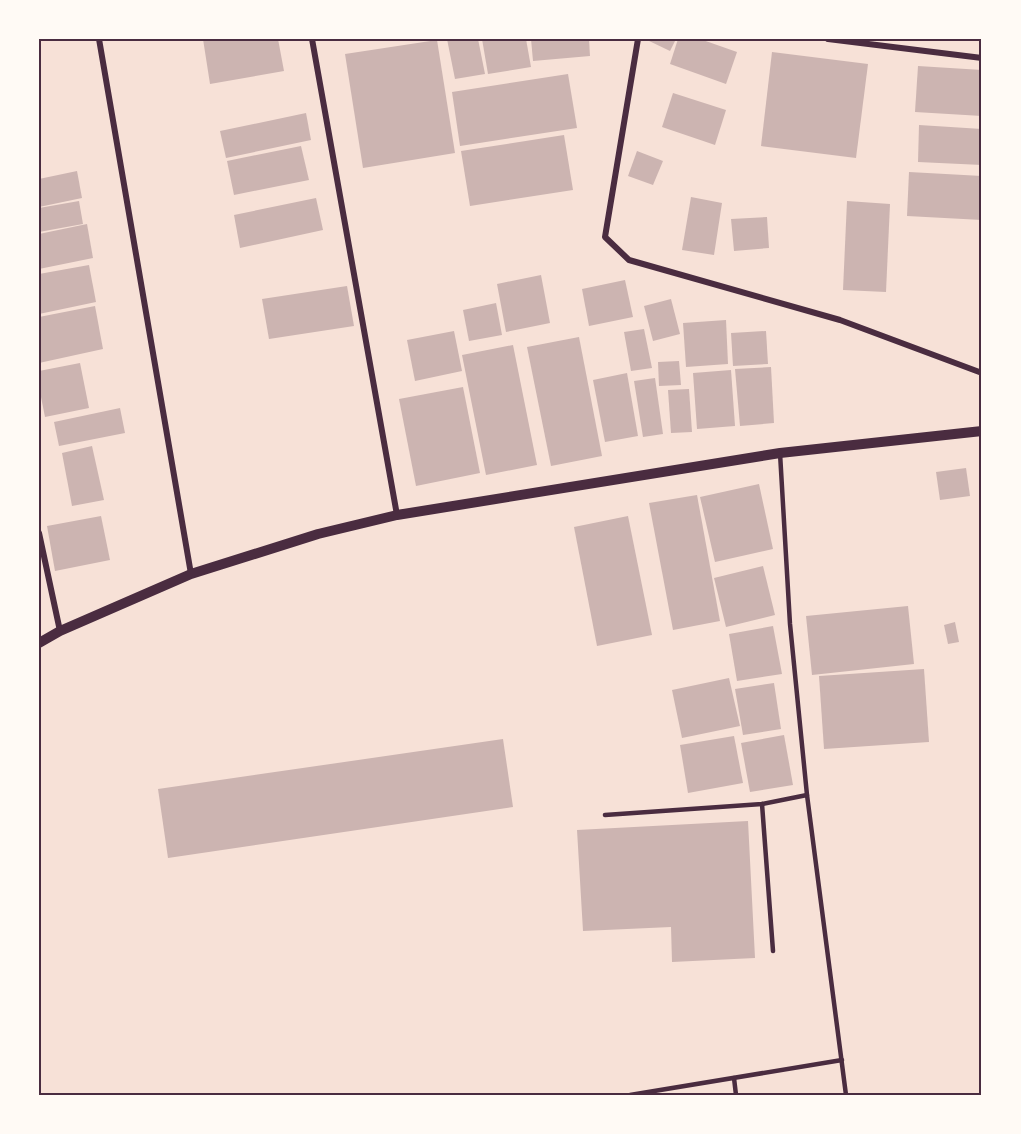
<svg xmlns="http://www.w3.org/2000/svg" width="1021" height="1134" viewBox="0 0 1021 1134" font-family="Jost,sans-serif">
  <style>
    .building { fill: #ccb4b1 }
    .lines { fill: none; stroke-linecap: round; stroke-linejoin: round }
    .service { stroke: #4a2c40; stroke-width: 4.5 }
    .minor { stroke: #4a2c40; stroke-width: 6 }
    .tertiary { stroke: #4a2c40; stroke-width: 10 }
    .neatline { fill: none; stroke: #4a2c40; stroke-width: 2 }
  </style>
  <rect width="100%" height="100%" fill="#f7e1d7"/>
  <g class="building">
    <polygon points="203,39 278,39 284,71 210,84"/>
    <polygon points="447,39 478,39 485,74 455,79"/>
    <polygon points="482,39 526,39 531,67 488,74"/>
    <polygon points="531,39 589,39 590,56 533,61"/>
    <polygon points="645,39 676,39 670,51"/>
    <polygon points="678,39 700,39 737,52 726,84 670,64"/>
    <polygon points="437,40 455,153 363,168 345,54"/>
    <polygon points="772,52 868,64 856,158 761,146"/>
    <polygon points="918,66 982,70 982,116 915,112"/>
    <polygon points="568,74 577,128 460,146 452,92"/>
    <polygon points="673,93 726,110 715,145 662,127"/>
    <polygon points="306,113 311,140 226,158 220,131"/>
    <polygon points="919,125 982,129 982,165 918,162"/>
    <polygon points="564,135 573,190 470,206 461,151"/>
    <polygon points="301,146 309,180 234,195 227,161"/>
    <polygon points="637,151 663,161 653,185 628,176"/>
    <polygon points="77,171 82,198 39,207 39,179"/>
    <polygon points="909,172 982,176 982,220 907,216"/>
    <polygon points="691,197 722,203 714,255 682,250"/>
    <polygon points="316,198 323,230 240,248 234,215"/>
    <polygon points="79,201 83,224 39,232 39,208"/>
    <polygon points="847,201 890,204 886,292 843,290"/>
    <polygon points="767,217 769,248 734,251 731,219"/>
    <polygon points="87,224 93,258 39,269 39,234"/>
    <polygon points="89,265 96,302 39,314 39,274"/>
    <polygon points="541,275 550,323 506,332 497,284"/>
    <polygon points="625,280 633,317 589,326 582,289"/>
    <polygon points="347,286 354,326 269,339 262,299"/>
    <polygon points="671,299 680,334 653,341 644,306"/>
    <polygon points="496,303 502,335 469,341 463,310"/>
    <polygon points="95,306 103,349 39,363 39,317"/>
    <polygon points="726,320 728,364 686,367 683,323"/>
    <polygon points="644,329 652,368 631,371 624,332"/>
    <polygon points="454,331 462,371 415,381 407,340"/>
    <polygon points="766,331 768,364 733,366 731,333"/>
    <polygon points="579,337 602,456 551,466 527,347"/>
    <polygon points="513,345 537,465 486,475 462,355"/>
    <polygon points="679,361 681,385 659,386 658,362"/>
    <polygon points="80,363 89,408 45,417 39,387 39,371"/>
    <polygon points="771,367 774,423 740,426 735,369"/>
    <polygon points="731,370 735,426 697,429 693,373"/>
    <polygon points="627,373 638,436 605,442 593,380"/>
    <polygon points="655,378 663,434 643,437 634,381"/>
    <polygon points="463,387 480,473 416,486 399,399"/>
    <polygon points="689,389 692,432 671,433 668,390"/>
    <polygon points="120,408 125,433 59,446 54,422"/>
    <polygon points="92,446 104,500 72,506 62,453"/>
    <polygon points="966,468 970,496 940,500 936,472"/>
    <polygon points="759,484 773,549 715,562 700,497"/>
    <polygon points="697,495 720,621 673,630 649,503"/>
    <polygon points="101,516 110,560 55,571 47,526"/>
    <polygon points="628,516 652,635 597,646 574,527"/>
    <polygon points="763,566 775,615 726,627 714,578"/>
    <polygon points="908,606 914,664 812,675 806,616"/>
    <polygon points="955,622 959,642 948,644 944,625"/>
    <polygon points="773,626 782,674 737,681 729,634"/>
    <polygon points="924,669 929,742 824,749 819,676"/>
    <polygon points="729,678 740,726 682,738 672,690"/>
    <polygon points="774,683 781,729 743,735 735,689"/>
    <polygon points="784,735 793,785 750,792 741,743"/>
    <polygon points="734,736 743,783 688,793 680,745"/>
    <polygon points="503,739 513,807 168,858 158,789"/>
    <polygon points="748,821 755,958 672,962 671,927 583,931 577,830"/>
  </g>
  <g class="lines">
    <g class="service">
      <polyline points="780,453 790,624 807,795 846,1095"/>
      <polyline points="762,804 773,951"/>
      <polyline points="605,815 762,804 807,795"/>
      <polyline points="734,1078 736,1095"/>
      <polyline points="630,1095 842,1060"/>
    </g>
    <g class="minor">
      <polyline points="99,39 191,574"/>
      <polyline points="312,39 397,515"/>
      <polyline points="638,39 605,237 629,260 840,320 982,373"/>
      <polyline points="828,39 982,58"/>
      <polyline points="39,533 60,631"/>
    </g>
    <polyline class="tertiary" points="39,643 60,631 191,574 318,534 397,515 780,453 982,431"/>
  </g>
  <rect width="1021" height="1134" fill="none" stroke="#fffaf5" stroke-width="81"/>
  <rect x="40" y="40" width="940" height="1054" class="neatline"/>
</svg>
